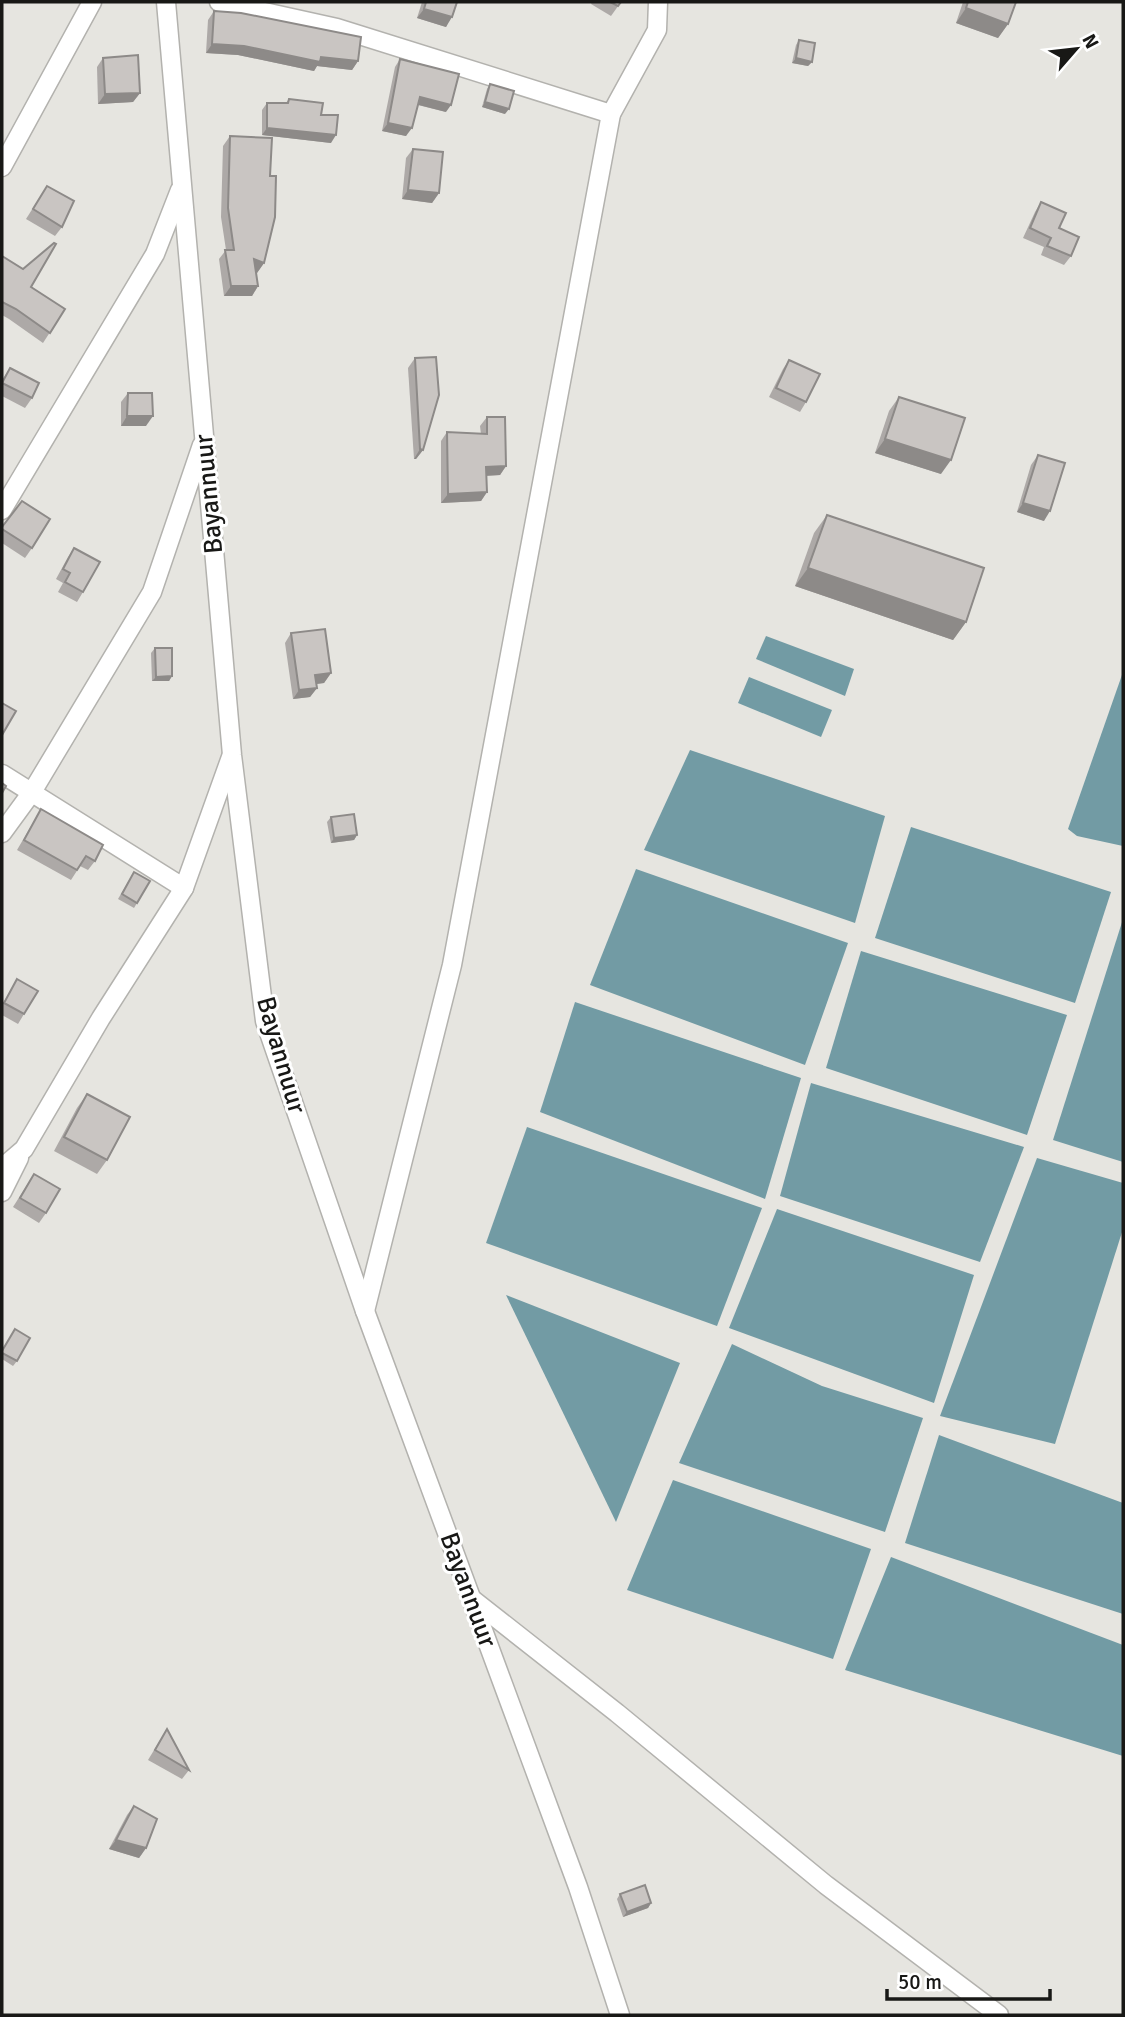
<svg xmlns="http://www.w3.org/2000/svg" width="1125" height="2017" viewBox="0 0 1125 2017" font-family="Signika,sans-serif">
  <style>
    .water { fill: #729ba4 }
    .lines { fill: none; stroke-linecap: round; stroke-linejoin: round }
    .street-casing { stroke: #b3b2ae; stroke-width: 21 }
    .street { stroke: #fff; stroke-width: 18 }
    .wall { fill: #ada9a7 }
    .shaded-wall { fill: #8d8a88 }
    .building { fill: #c9c5c2; stroke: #8d8a88; stroke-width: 2 }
    .labels { text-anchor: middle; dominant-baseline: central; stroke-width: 6; stroke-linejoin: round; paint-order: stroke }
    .street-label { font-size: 26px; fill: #181816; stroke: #fff }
  </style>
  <rect width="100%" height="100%" fill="#e6e5e0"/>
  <g class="water">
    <polygon points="766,636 854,669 845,696 756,659"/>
    <polygon points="1123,672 1123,846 1077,836 1068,829"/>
    <polygon points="749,677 832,710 821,737 738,703"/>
    <polygon points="690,750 885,816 855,923 644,850"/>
    <polygon points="911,827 1111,892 1075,1003 875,938"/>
    <polygon points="636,869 848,943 805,1065 590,985"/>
    <polygon points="1123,919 1123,1162 1053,1140"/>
    <polygon points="861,951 1067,1015 1027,1135 826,1068"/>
    <polygon points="575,1002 801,1078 765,1199 540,1112"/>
    <polygon points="811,1083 1024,1147 980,1262 780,1196"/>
    <polygon points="527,1127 762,1208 717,1326 486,1243"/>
    <polygon points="1037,1158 1123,1183 1123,1229 1055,1444 940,1416"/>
    <polygon points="777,1209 974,1275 934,1403 729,1328"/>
    <polygon points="506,1295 680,1363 616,1522"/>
    <polygon points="732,1344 822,1386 923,1418 885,1532 679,1463"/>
    <polygon points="939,1435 1123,1503 1123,1614 905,1543"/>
    <polygon points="673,1480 871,1549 833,1659 627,1590"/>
    <polygon points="891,1557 1123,1645 1123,1756 845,1670"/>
  </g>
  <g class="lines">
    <g class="street-casing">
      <g id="street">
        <polyline points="166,2 232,755 265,1021 365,1311 578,1887 620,2015"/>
        <polyline points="219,2 337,28 611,114"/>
        <polyline points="2,167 92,2"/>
        <polyline points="2,510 155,254 180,190"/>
        <polyline points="2,774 184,888 231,757"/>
        <polyline points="2,833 32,792 152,592 202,445"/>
        <polyline points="2,1168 24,1149 101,1018 184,888"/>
        <polyline points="2,1192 19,1158"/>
        <polyline points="365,1311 452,965 611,114 657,30 658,2"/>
        <polyline points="472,1599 617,1713 826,1885 999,2015"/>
      </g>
    </g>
    <use href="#street" class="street"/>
  </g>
  <g class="wall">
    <polygon points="422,2 457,2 446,27 417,18"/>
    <polygon points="592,2 621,2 611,16 591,4"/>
    <polygon points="963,2 1016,2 1008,24 998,38 956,23"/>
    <polygon points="214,11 358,61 352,70 317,66 314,71 238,55 206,53 208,20"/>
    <polygon points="799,40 812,62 808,66 792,63 796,45"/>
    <polygon points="103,58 140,93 133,102 98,104 97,67"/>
    <polygon points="400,59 446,112 418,105 406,136 382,131 395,67"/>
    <polygon points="490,84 505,114 482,107 487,89"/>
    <polygon points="289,99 321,115 331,143 262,135 262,110 267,103 286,103"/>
    <polygon points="230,136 264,263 257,273 256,272 258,286 252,296 224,296 219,259 226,250 221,217 223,146"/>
    <polygon points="413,149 439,193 432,203 402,199 406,158"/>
    <polygon points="47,186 62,227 55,236 26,219"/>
    <polygon points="1041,202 1059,228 1071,256 1064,265 1041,255 1044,247 1023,238 1035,212"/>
    <polygon points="2,256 31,287 65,309 43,343 9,319 2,315"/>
    <polygon points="415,358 423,450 416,459 414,459 408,368"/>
    <polygon points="789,360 806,402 800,412 769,397 783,369"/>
    <polygon points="10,368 32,398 25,408 2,396 2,380"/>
    <polygon points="128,393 146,426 121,426 121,402"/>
    <polygon points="899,397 941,474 875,453 889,411"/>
    <polygon points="487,417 506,466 500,475 486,476 487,492 481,501 441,503 441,441 447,432 481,434 480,426"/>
    <polygon points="1038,455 1044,521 1017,512 1031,465"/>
    <polygon points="827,515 966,622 953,640 795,586 814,533"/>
    <polygon points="2,527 32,548 25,558 2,543"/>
    <polygon points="74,548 83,592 77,602 58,592 63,583 56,579 68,557"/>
    <polygon points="291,633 331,673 324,683 316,684 317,688 310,697 293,699 285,643"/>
    <polygon points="155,648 172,676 169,681 152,681 151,653"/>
    <polygon points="41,809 95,861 88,870 80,866 71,880 17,850"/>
    <polygon points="331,817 357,835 354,840 331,843 327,822"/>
    <polygon points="134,872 137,903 134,908 118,899"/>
    <polygon points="17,979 24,1014 18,1024 2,1015 2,1005"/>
    <polygon points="87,1094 107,1160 97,1174 54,1151 77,1108"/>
    <polygon points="34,1174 46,1213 39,1223 13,1207"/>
    <polygon points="2,1350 17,1361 13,1366 2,1359"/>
    <polygon points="167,1729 189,1770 182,1779 148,1760"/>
    <polygon points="134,1806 146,1848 139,1858 109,1849 127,1815"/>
    <polygon points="620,1894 651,1903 648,1908 623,1917 617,1899"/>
  </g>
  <g class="shaded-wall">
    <polygon points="966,8 1008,24 998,38 956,23"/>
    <polygon points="424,9 452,17 446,27 417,18"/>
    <polygon points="212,44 244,46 358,61 352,70 317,66 314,71 238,55 206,53"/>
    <polygon points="796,58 812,62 808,66 792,63"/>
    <polygon points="140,93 133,102 98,104 105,94"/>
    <polygon points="420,97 451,105 446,112 415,104"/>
    <polygon points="485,102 509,109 505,114 482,107"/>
    <polygon points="388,123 412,128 406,136 382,131"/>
    <polygon points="267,128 336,135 331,143 262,135"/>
    <polygon points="408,190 439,193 432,203 402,199"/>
    <polygon points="254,259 264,263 257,273 247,269"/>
    <polygon points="231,286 258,286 252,296 224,296"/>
    <polygon points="127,416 153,416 146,426 121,426"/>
    <polygon points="885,439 951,460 941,474 875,453"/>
    <polygon points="420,449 423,450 416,459 414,459"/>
    <polygon points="506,466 500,475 480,476 486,467"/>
    <polygon points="487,492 481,501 441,503 448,494"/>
    <polygon points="1023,503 1050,511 1044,521 1017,512"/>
    <polygon points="808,568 966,622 953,640 795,586"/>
    <polygon points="331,673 324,683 308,685 315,675"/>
    <polygon points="172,676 169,681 152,681 156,677"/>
    <polygon points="317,688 310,697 293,699 299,690"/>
    <polygon points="357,835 354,840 331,843 334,838"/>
    <polygon points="116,1840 146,1848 139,1858 109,1849"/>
    <polygon points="651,1903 648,1908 623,1917 627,1912"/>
  </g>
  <g class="building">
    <polygon points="426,2 457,2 452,17 424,9"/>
    <polygon points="610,2 621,2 618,6"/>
    <polygon points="968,2 1016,2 1008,24 966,8"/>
    <polygon points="214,11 241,13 361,37 358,61 321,57 320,62 244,46 212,44"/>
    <polygon points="799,40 815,43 812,62 796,58"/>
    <polygon points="138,55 140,93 105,94 103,58"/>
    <polygon points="400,59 459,74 451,105 420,97 412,128 388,123"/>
    <polygon points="490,84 514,91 509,109 485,102"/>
    <polygon points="289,99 323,103 321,115 338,115 336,135 267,128 267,103 288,103"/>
    <polygon points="230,136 272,138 270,176 276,176 275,217 264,263 254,259 258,286 231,286 225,250 234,250 228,208"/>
    <polygon points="413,149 443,152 439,193 408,190"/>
    <polygon points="47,186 74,201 62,227 33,209"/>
    <polygon points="1041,202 1066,213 1059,228 1079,237 1071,256 1047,246 1051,238 1030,228"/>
    <polygon points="54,243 56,244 31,287 65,309 50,333 16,309 2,302 2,256 23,269"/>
    <polygon points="436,357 439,395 423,450 420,449 415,358"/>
    <polygon points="789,360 820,374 806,402 776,388"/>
    <polygon points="10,368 39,383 32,398 2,383"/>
    <polygon points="128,393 152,393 153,416 127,416"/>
    <polygon points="899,397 965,418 951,460 885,439"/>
    <polygon points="487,417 505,417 506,466 486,467 487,492 448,494 447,432 487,434"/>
    <polygon points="1038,455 1065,463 1050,511 1023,503"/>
    <polygon points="22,501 50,519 32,548 2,529 2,527"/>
    <polygon points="827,515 984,568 966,622 808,568"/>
    <polygon points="74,548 100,562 83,592 65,582 70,573 63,569"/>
    <polygon points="325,629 331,673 315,675 317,688 299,690 291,633"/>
    <polygon points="155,648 172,648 172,676 156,677"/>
    <polygon points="2,703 16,711 2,735"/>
    <polygon points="2,783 6,786 2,793"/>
    <polygon points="41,809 103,845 95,861 86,856 77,870 24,840"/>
    <polygon points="354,814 357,835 334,838 331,817"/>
    <polygon points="134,872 150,881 137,903 122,894"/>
    <polygon points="17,979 38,991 24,1014 4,1003"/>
    <polygon points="87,1094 130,1117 107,1160 64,1137"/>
    <polygon points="34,1174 60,1189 46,1213 20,1198"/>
    <polygon points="15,1329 30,1338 17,1361 2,1353 2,1351"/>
    <polygon points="167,1729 189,1770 155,1750"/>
    <polygon points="134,1806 157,1819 146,1848 116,1840"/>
    <polygon points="645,1885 651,1903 627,1912 620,1894"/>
  </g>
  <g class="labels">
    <g class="street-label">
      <text transform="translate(209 494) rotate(-95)">Bayannuur</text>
      <text transform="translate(281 1055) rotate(74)">Bayannuur</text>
      <text transform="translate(468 1590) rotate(70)">Bayannuur</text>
    </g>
  </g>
  <rect width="1125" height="2017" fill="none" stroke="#181816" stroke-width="7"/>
  <g transform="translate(1076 49) rotate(62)" stroke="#ffffff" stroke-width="5" paint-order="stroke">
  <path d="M0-5L12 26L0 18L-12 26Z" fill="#181816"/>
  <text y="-10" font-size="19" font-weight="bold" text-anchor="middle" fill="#181816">N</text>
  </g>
  <path d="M887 1989v10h163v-10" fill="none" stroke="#181816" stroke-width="3.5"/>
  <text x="898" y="1989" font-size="21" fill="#181816" stroke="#ffffff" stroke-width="5" paint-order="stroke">50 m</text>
</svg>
